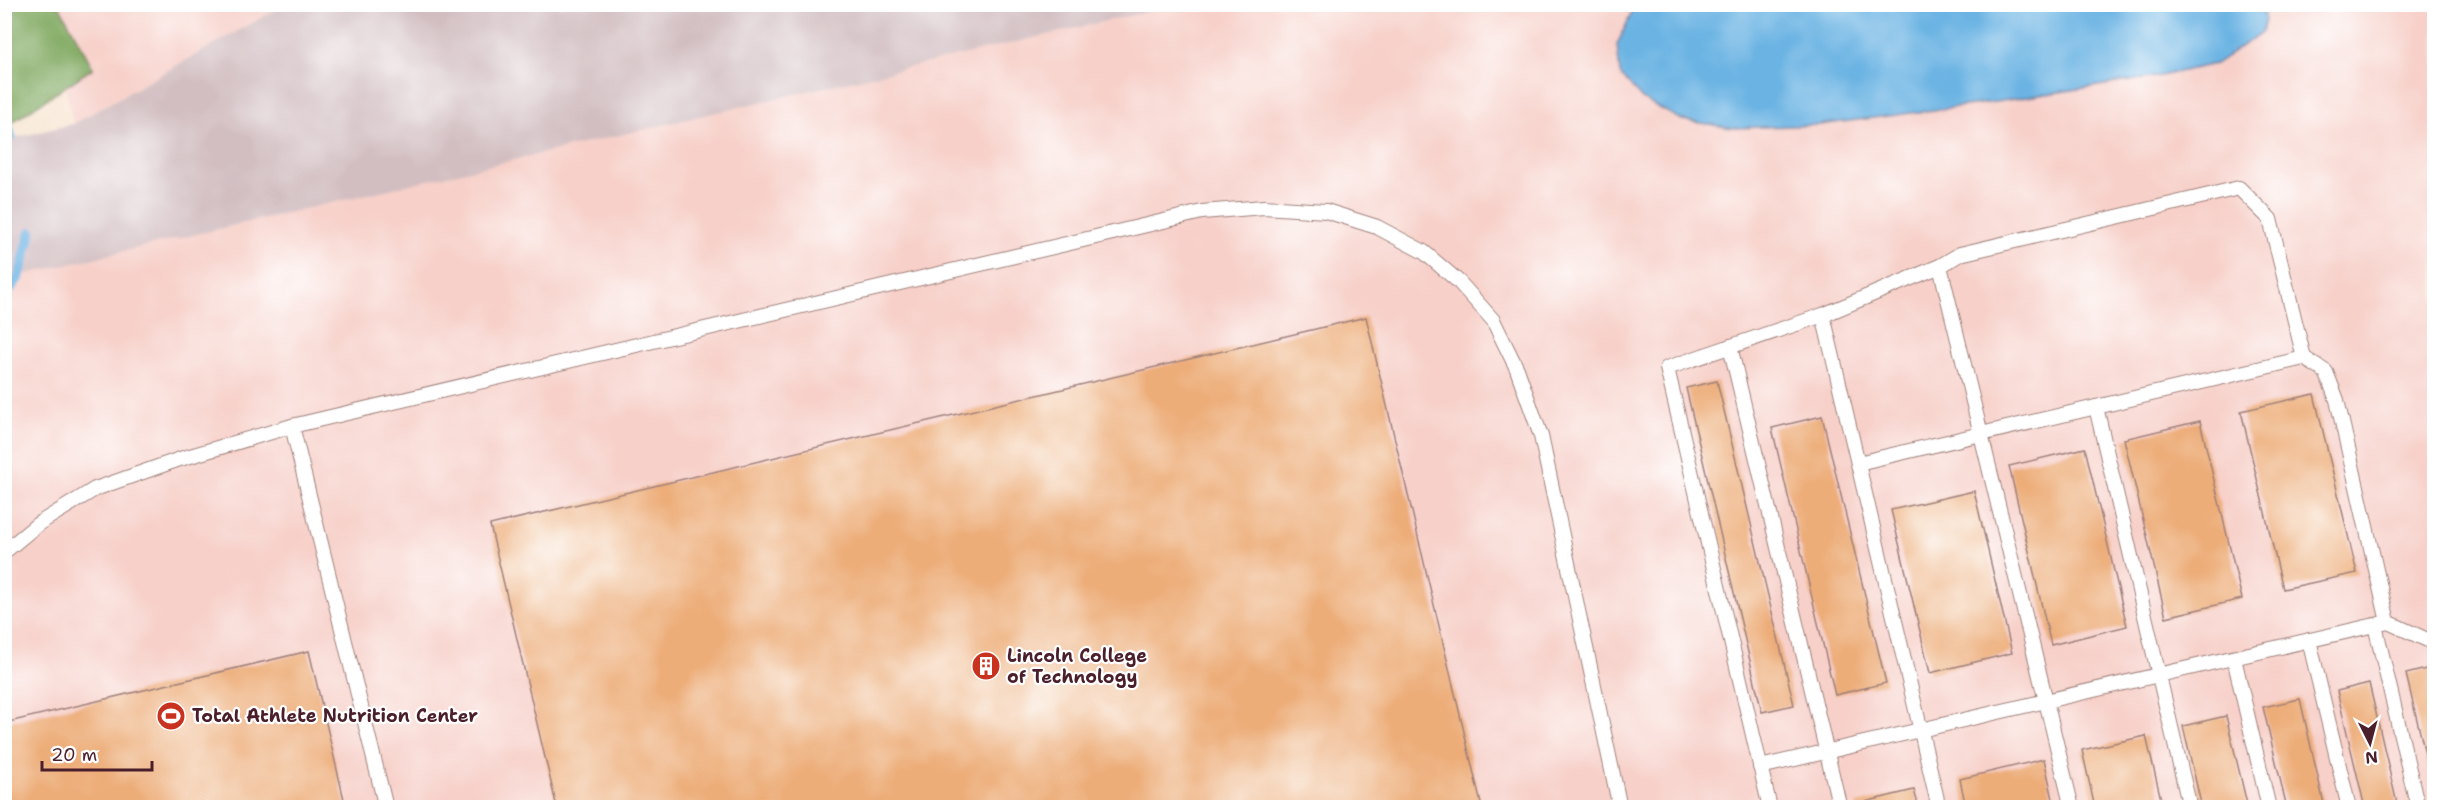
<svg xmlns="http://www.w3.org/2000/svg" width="2439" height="812" viewBox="0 0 2439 812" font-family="'Shantell Sans',sans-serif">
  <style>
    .built { fill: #f7d0c9 }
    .industrial { fill: #d2bec1 }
    .forest { fill: #7fa85f; stroke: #646445; stroke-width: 1.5 }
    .water { fill: #6bb3e3; stroke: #5a6987; stroke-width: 1.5 }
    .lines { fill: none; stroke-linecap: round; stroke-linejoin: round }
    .stream { stroke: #6bb3e3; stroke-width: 10 }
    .building { fill: #edad79 }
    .service-casing { stroke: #a0817c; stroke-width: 16 }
    .service { stroke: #fff; stroke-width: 14 }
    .labels { text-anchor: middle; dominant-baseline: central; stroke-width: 4.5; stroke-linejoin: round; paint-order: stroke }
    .poi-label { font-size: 18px; font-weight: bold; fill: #4a1f2b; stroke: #fff; text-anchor: start }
  </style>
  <rect width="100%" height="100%" fill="#fff"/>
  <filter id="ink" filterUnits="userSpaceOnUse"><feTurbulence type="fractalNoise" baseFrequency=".0167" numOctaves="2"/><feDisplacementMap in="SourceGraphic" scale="12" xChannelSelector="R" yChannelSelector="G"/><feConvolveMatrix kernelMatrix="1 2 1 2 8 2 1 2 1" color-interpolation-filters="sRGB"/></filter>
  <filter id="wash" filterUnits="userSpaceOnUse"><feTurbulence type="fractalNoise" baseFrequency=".008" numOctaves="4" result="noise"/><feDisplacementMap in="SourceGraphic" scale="24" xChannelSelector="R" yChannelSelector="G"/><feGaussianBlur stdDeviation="1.35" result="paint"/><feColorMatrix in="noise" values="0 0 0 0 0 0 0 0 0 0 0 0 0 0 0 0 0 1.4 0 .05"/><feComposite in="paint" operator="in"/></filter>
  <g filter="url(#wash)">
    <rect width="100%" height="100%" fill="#f7e3cd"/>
    <g class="built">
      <polygon points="47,4 284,5 73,124"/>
      <polygon points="1175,5 2434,5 2434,807 5,807 4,279"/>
    </g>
    <polygon class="industrial" points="568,4 1175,5 5,279 5,140 73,124 284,5 557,5 557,7"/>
    <polygon class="forest" points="5,4 59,5 93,68 5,127"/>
    <polygon class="water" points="1639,4 2261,4 2265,20 2262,32 2215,64 2155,77 1995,102 1819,125 1733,128 1682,120 1642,99 1620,74 1617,45 1634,8"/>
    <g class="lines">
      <g class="stream">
        <polyline points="4,111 11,136"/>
        <polyline points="4,297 19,277 31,232"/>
      </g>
    </g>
    <g id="blocks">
      <g class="building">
        <polygon points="1366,317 1482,808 557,808 490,525"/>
        <polygon points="1717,381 1794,705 1762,712 1686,388"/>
        <polygon points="2314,394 2357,573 2283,589 2241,411"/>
        <polygon points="1822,416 1886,683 1835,695 1772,428"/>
        <polygon points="2200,421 2242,599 2166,617 2124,439"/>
        <polygon points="2085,448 2127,626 2051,645 2009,466"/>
        <polygon points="1974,491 2012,653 1930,673 1891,510"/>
        <polygon points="309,651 346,808 4,808 4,723"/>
        <polygon points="2434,667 2434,791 2406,674"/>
        <polygon points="2369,683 2398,808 2365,808 2337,691"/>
        <polygon points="2300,699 2325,808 2287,808 2263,707"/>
        <polygon points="2226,716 2248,808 2202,808 2183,726"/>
        <polygon points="2146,736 2163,808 2095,808 2082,750"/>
        <polygon points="2044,759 2055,808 1966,808 1960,779"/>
        <polygon points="1914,790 1919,808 1857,808 1856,804"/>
      </g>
    </g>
  </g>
  <g filter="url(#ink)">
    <use href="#blocks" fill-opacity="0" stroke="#a0817c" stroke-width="1.5"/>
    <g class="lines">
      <g class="service-casing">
        <g id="service">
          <polyline points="1940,266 2072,808"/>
          <polyline points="1823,315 1939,808"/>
          <polyline points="1730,346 1840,808"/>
          <polyline points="2096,407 2190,808"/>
          <polyline points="292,426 386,808"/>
          <polyline points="1858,463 2304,358"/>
          <polyline points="4,552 38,524 95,489 180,459 292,426 1202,212 1264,207 1326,211 1377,227 1424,252 1459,282 1493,320 1517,369 1541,436 1620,808"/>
          <polyline points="2375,625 2418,808"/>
          <polyline points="2309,640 2349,808"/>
          <polyline points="2234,658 2269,808"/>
          <polyline points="1760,767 2388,622"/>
          <polyline points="1770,808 1667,368 1823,315 1940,266 1960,254 2239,188 2270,219 2304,358 2326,372 2337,400 2388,622 2434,643"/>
        </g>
      </g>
      <use href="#service" class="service"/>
    </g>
  </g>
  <defs>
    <g id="building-disc" transform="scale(1.5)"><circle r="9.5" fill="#c8321e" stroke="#fff"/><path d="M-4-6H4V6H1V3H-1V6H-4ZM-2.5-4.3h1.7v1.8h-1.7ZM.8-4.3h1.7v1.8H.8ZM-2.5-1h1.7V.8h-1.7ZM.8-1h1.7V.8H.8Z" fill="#fff"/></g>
    <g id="stadium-disc" transform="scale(1.5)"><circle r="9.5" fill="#c8321e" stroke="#fff"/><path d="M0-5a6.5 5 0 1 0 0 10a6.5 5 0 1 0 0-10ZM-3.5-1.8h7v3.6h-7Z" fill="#fff"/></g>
  </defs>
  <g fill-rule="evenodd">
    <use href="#building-disc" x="986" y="666"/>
    <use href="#stadium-disc" x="171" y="716"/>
  </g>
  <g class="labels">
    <g class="poi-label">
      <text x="1007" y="656">Lincoln College<tspan x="1007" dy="21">of Technology</tspan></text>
      <text x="192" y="716">Total Athlete Nutrition Center</text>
    </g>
  </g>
  <rect width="2439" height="812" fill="none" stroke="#fff" stroke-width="24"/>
  <g transform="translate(2370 743) rotate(174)" stroke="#ffffff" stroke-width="4.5" paint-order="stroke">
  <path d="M0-4.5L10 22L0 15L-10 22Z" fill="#4a1f2b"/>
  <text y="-9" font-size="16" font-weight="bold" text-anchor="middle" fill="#4a1f2b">N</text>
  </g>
  <path d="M42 761v9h110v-9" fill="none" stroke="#4a1f2b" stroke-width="3"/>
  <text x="51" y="761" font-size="18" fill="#4a1f2b" stroke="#ffffff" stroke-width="4.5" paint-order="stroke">20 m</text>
</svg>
